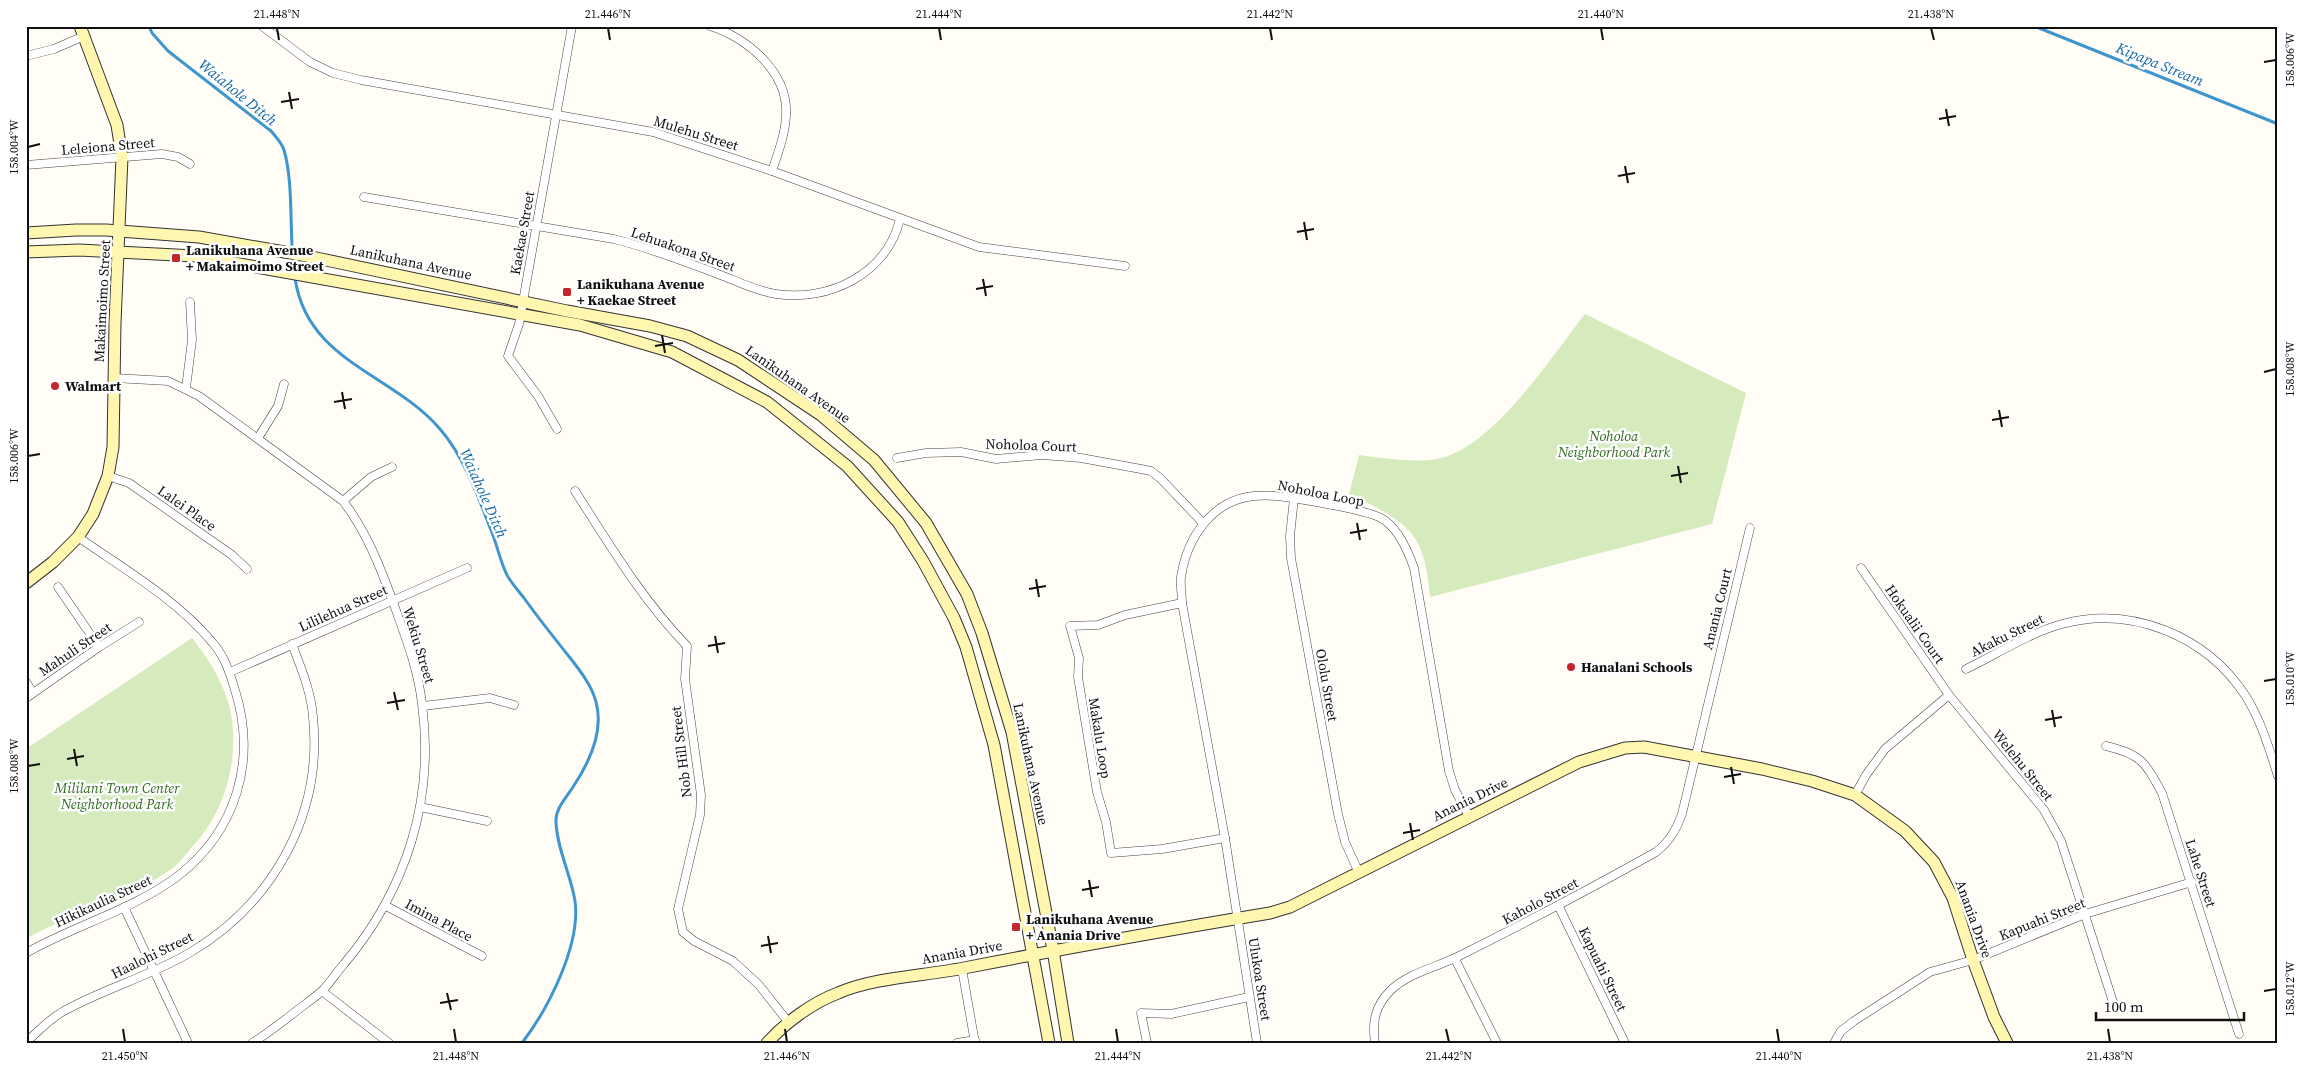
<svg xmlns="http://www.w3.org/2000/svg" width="2304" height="1069" viewBox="0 0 2304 1069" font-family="'Source Serif 4',serif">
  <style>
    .green { fill: #d5ebbd }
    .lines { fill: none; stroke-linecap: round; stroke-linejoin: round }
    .stream { stroke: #3f96cf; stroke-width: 3 }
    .street-casing { stroke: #444; stroke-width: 9 }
    .secondary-casing { stroke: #333; stroke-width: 13 }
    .street { stroke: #fff; stroke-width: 8 }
    .secondary { stroke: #fff6b0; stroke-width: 11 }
    .ticks { fill: none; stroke: #111; stroke-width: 2 }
    .poi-dot { fill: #c4262e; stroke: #fff; stroke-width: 2 }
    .labels { text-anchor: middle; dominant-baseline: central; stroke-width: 5; stroke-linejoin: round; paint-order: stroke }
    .street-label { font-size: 14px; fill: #111; stroke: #fff }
    .poi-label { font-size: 14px; font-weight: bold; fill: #111; stroke: #fff; text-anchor: start }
    .park-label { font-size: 14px; font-style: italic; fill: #2f6b1f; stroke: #fff }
    .water-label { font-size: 15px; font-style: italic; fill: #1768a6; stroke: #fff }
    .neatline { fill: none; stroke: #111; stroke-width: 2 }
    .ticks-label { font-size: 12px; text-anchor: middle; fill: #111 }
  </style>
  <rect width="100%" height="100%" fill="#fffdf5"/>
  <g class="green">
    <path d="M1585 314 1746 393 1712 524 1430 597C1428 578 1426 557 1416 540 1403 518 1371 505 1349 494L1359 455C1383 458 1407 462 1431 460 1489 455 1551 357 1585 314Z"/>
    <path d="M192 638C204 653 214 668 222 686 246 737 230 809 191 848 185 855 178 865 170 870 126 900 72 912 26 939V749Z"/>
  </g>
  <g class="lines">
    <g class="stream">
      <path d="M149 26 152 33 168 51 271 131C275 136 282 143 284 150 294 184 289 234 294 271"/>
      <polyline points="2034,26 2278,124"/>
      <path d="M295 278C307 362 392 373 440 429 466 459 480 502 494 538 498 550 501 562 506 573 510 582 518 590 524 598 539 619 555 639 571 659 581 672 592 686 596 702 604 731 589 763 573 787 566 798 555 809 556 822 557 849 571 875 575 901 581 945 548 1009 522 1043"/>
    </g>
    <g class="street-casing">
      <g id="street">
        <polyline points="262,26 310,62 333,73 361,80 653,132 772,171 979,247 1125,266"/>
        <path d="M710 26C747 38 789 72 786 116 785 135 778 153 772 171"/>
        <polyline points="26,56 54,49 84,36"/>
        <polyline points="26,165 162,154 178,157 190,164"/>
        <path d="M364 197 614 239C650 248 683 261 718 274 737 281 756 291 776 294 829 302 887 274 900 219"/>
        <path d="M114 378 168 381 199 396 343 501C366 531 380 566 393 602 405 636 418 668 422 704 435 801 406 890 344 964 336 973 330 983 322 991 314 998 304 1005 295 1012 281 1023 267 1034 252 1043"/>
        <polyline points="186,388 192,340 190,302"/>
        <polyline points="557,429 538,396 508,356 519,324 572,26"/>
        <polyline points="258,438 278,406 284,384"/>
        <polyline points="897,458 926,453 961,452 996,459 1042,455 1081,458 1141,469 1151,471 1160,478 1203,523"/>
        <polyline points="108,476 129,483 232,555 247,569"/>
        <path d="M575 491C609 544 643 601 687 646L685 679 701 795 700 815 678 909 683 932 694 941 733 961 759 985 789 1023"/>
        <polyline points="1294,498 1290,536 1291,558 1338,814 1345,842 1359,873"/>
        <polyline points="343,501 371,477 392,467"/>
        <polyline points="1861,568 1949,695 2044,810 2061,841 2115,1008"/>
        <polyline points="58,587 99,647"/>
        <polyline points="1182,603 1125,615 1098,625 1070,626 1079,658 1078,677 1097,792 1106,822 1111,853 1162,849 1225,838"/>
        <path d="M1966 669C1997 654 2029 633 2062 624 2132 605 2206 636 2245 695 2261 720 2269 748 2278 776"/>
        <polyline points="230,672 467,568"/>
        <polyline points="26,682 33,693"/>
        <polyline points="26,698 99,647 139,622"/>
        <polyline points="423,706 490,698 514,705"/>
        <path d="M2106 746C2141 754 2145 762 2162 793L2239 1034"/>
        <polyline points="1855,795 1866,775 1885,749 1949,695"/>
        <polyline points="420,807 487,821"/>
        <polyline points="386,906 482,956"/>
        <polyline points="124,907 188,1043"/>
        <polyline points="1559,907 1625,1043"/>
        <path d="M26 953C75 925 133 910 178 876 237 830 257 760 235 690 230 673 224 655 212 642 176 599 124 569 78 537"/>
        <polyline points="1455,959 1497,1043"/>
        <polyline points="962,969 975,1043"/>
        <polyline points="322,991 389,1043"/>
        <path d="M26 1042C38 1032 50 1018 64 1011 105 988 151 976 191 952 274 902 323 814 313 717 311 691 301 668 292 644"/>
        <polyline points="957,1043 975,1040"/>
        <polyline points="1147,1043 1141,1013 1171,1014 1249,997"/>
        <path d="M1257 1043 1225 838 1182 603C1182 595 1180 585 1181 577 1187 538 1212 500 1254 496 1277 494 1299 499 1322 503 1340 507 1364 510 1381 518 1398 527 1408 551 1414 568L1449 771 1455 790 1469 816"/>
        <path d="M1375 1043C1372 1022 1375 1006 1390 991 1409 972 1439 967 1461 955 1527 922 1592 888 1656 852 1670 841 1676 830 1682 814L1750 528"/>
        <polyline points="1834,1043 1841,1031 1854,1021 1930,972 1973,960 2085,914 2192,882"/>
      </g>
    </g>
    <g class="secondary-casing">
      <g id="secondary">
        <polyline points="26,233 76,230 106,230 199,237 307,256 567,311 650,326 687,336 738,360 821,415 874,460 926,523 967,594 982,633 1012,732 1053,950 1068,1043"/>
        <polyline points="26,252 79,250 195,256 580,325 672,352 767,402 847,466 898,522 923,561 954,618 966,647 994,745 1049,1043"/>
        <polyline points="26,583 53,562 78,537 93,514 108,476 113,447 115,323 122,157 117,125 80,26"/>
        <path d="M767 1043C786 1022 812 1003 838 993 875 977 924 976 964 968 1066 948 1168 930 1270 913L1290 907 1579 762 1625 748 1644 747 1762 769 1812 781 1855 795 1905 831 1934 862 1953 898 1973 960 1994 1017 2007 1043"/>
      </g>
    </g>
    <use href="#street" class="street"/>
    <use href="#secondary" class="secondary"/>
  </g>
  <path class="ticks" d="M277 28 279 40M608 28 610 40M939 28 941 40M1270 28 1272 40M1601 28 1603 40M1931 28 1934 40M2264 62 2276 60M289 92 292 109M281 102 299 99M1946 109 1949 126M1939 119 1956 116M28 147 40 144M1625 166 1628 183M1618 176 1635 173M1304 222 1307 240M1297 232 1314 229M983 279 986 296M976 289 993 286M662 335 665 353M655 346 673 343M2264 372 2276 369M342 392 345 409M334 402 352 399M1999 410 2002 427M1992 420 2009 417M28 456 40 454M1678 466 1681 483M1671 476 1688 473M1357 523 1360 540M1350 533 1367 530M1036 579 1039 597M1029 589 1046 586M715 636 718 653M708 646 725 643M2264 681 2276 679M394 692 398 710M387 703 405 700M2052 710 2055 727M2045 720 2062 717M74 749 77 766M67 759 84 756M28 766 40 764M1731 767 1734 784M1724 777 1741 774M1410 823 1413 840M1403 833 1420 830M1089 880 1092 897M1082 890 1099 887M768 936 771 953M761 946 778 943M2264 991 2276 989M447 993 451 1010M440 1003 458 1000M123 1029 125 1042M454 1029 456 1042M785 1029 787 1042M1116 1029 1118 1042M1446 1029 1449 1042M1777 1029 1779 1042M2108 1029 2110 1042"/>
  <g class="poi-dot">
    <rect x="171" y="253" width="10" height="10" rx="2.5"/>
    <rect x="562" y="287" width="10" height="10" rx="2.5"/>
    <circle cx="55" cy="386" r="5"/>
    <circle cx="1571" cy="667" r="5"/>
    <rect x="1011" y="922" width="10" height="10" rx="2.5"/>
  </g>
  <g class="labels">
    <g class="street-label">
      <text transform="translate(696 133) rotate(17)">Mulehu Street</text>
      <text transform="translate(108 146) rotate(-5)">Leleiona Street</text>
      <text transform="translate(522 233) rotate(-80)">Kaekae Street</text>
      <text transform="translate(683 249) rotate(19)">Lehuakona Street</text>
      <text transform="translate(411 262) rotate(12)">Lanikuhana Avenue</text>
      <text transform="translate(102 301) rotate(-87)">Makaimoimo Street</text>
      <text transform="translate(798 384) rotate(35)">Lanikuhana Avenue</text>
      <text transform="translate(1031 445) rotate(2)">Noholoa Court</text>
      <text transform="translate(1321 493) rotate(11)">Noholoa Loop</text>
      <text transform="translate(187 508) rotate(35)">Lalei Place</text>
      <text transform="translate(343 608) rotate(-24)">Lililehua Street</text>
      <text transform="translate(1717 609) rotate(-76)">Anania Court</text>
      <text transform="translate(1915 624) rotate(55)">Hokualii Court</text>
      <text transform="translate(2007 635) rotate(-26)">Akaku Street</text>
      <text transform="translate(419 645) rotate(73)">Wekiu Street</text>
      <text transform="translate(75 649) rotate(-34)">Mahuli Street</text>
      <text transform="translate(1327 685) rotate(80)">Ololu Street</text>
      <text transform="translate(1100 738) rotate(81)">Makalu Loop</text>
      <text transform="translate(681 752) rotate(-97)">Nob Hill Street</text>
      <text transform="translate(1031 764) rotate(78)">Lanikuhana Avenue</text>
      <text transform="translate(2023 765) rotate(51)">Welehu Street</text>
      <text transform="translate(1470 799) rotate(-26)">Anania Drive</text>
      <text transform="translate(2201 873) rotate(72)">Lahe Street</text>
      <text transform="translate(103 901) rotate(-25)">Hikikaulia Street</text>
      <text transform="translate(1540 901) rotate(-28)">Kaholo Street</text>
      <text transform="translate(1974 919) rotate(70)">Anania Drive</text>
      <text transform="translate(2042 919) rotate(-22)">Kapuahi Street</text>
      <text transform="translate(439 920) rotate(28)">Imina Place</text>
      <text transform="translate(962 952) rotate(-10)">Anania Drive</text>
      <text transform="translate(152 955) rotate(-26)">Haalohi Street</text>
      <text transform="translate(1603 969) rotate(64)">Kapuahi Street</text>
      <text transform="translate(1260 979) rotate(81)">Ulukoa Street</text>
    </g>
    <g class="poi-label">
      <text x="186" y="250">Lanikuhana Avenue<tspan x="186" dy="16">+ Makaimoimo Street</tspan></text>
      <text x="577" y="284">Lanikuhana Avenue<tspan x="577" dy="16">+ Kaekae Street</tspan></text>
      <text x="65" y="386">Walmart</text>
      <text x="1581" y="667">Hanalani Schools</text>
      <text x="1026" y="919">Lanikuhana Avenue<tspan x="1026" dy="16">+ Anania Drive</tspan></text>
    </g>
    <g class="park-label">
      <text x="1614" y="436">Noholoa<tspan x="1614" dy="16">Neighborhood Park</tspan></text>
      <text x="117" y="788">Mililani Town Center<tspan x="117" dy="16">Neighborhood Park</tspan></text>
    </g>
    <g class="water-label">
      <text transform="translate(2160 64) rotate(22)">Kipapa Stream</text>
      <text transform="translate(238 92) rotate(39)">Waiahole Ditch</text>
      <text transform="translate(484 493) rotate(66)">Waiahole Ditch</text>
    </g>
  </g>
  <rect width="2304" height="1069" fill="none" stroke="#ffffff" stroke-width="55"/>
  <path d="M2096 1012v8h148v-8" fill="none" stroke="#111111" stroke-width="2.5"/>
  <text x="2104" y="1012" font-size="15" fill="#111111" stroke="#ffffff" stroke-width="4" paint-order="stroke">100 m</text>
  <rect x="28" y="28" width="2248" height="1014" class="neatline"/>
  <g class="ticks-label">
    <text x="277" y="18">21.448°N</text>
    <text x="608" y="18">21.446°N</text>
    <text x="939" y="18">21.444°N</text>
    <text x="1270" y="18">21.442°N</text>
    <text x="1601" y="18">21.440°N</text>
    <text x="1931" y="18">21.438°N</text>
    <text transform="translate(2290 60) rotate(-90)" y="4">158.006°W</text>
    <text transform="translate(14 147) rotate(-90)" y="4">158.004°W</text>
    <text transform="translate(2290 369) rotate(-90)" y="4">158.008°W</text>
    <text transform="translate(14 456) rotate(-90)" y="4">158.006°W</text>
    <text transform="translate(2290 679) rotate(-90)" y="4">158.010°W</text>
    <text transform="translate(14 766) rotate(-90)" y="4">158.008°W</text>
    <text transform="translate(2290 989) rotate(-90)" y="4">158.012°W</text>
    <text x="125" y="1060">21.450°N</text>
    <text x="456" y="1060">21.448°N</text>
    <text x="787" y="1060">21.446°N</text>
    <text x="1118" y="1060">21.444°N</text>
    <text x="1449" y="1060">21.442°N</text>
    <text x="1779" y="1060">21.440°N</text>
    <text x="2110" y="1060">21.438°N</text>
  </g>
</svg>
